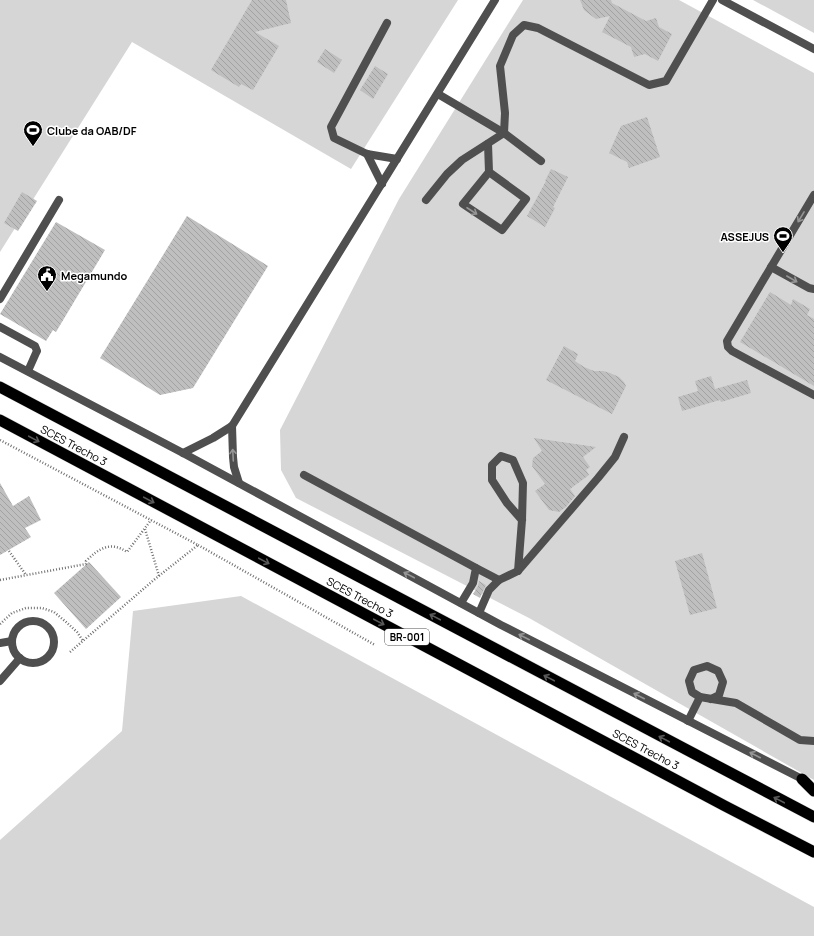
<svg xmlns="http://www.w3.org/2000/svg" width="814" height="936" viewBox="0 0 814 936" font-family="Manrope,sans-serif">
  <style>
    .green { fill: #d6d6d6 }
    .building { fill: url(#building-back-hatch) }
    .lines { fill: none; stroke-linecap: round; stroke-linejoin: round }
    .trunk-casing { stroke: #dbdbdb; stroke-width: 12 }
    .path { stroke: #717171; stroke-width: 2.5; stroke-dasharray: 1 2; stroke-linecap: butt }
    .service { stroke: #4f4f4f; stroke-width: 8 }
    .tertiary { stroke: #4f4f4f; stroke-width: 8 }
    .trunk { stroke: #000; stroke-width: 11 }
    .oneway { stroke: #959595 }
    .oneway2 { stroke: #595959 }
    .labels { text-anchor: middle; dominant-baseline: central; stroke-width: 3; stroke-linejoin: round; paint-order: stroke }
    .shield { fill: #fff; stroke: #4c4c4c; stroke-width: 1 }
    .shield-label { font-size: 10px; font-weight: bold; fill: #000 }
    .poi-label { font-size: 11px; font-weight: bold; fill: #000; stroke: #fff; text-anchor: start }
    .street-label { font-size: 11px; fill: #000; stroke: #fff }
  </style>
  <defs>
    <pattern id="building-back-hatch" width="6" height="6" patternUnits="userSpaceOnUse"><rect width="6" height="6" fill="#bfbfbf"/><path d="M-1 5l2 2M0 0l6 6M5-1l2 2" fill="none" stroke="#a2a2a2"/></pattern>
  </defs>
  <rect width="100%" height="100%" fill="#fff"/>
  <g class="green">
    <polygon points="0,0 458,0 351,169 132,42 0,252"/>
    <polygon points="523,0 679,0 814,73 814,780 529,618 296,498 281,470 280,430 399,199"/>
    <polygon points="753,0 814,0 814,33"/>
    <polygon points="241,596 814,907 814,936 0,936 0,840 122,731 133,611"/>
  </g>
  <g class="building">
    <polygon points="252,0 286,0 291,23 255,32 279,46 253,90 241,84 239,87 211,70"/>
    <polygon points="580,0 611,0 612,3 646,21 656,18 659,27 672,34 658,61 645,54 634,57 631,47 602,32 610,16 596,19 584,10"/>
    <polygon points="325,49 342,60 334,73 317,62"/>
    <polygon points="375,66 388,74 373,99 360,90"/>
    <polygon points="647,117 660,157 629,168 627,162 609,153 621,126"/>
    <polygon points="551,169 568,177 553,207 555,208 545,227 527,216 546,181 545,181"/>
    <polygon points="22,192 37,201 18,231 4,223"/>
    <polygon points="187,216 268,266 193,388 160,395 100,358"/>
    <polygon points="56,222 105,250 56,332 53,330 46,341 0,314"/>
    <polygon points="770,292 791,305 793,299 810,309 807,315 814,319 814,386 740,342"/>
    <polygon points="564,346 578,354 575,361 584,367 594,371 603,371 610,373 619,377 624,382 626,386 612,414 546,380"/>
    <polygon points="711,376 715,389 747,380 751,393 721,402 720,400 682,411 678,397 698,391 695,381"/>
    <polygon points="534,438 596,447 583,457 590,467 586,470 589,475 570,489 575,496 566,507 559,512 549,510 535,491 545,484 532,466 533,458 542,451"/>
    <polygon points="0,483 13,506 29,496 41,520 25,528 31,537 0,555"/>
    <polygon points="702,553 717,608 690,615 675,561"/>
    <polygon points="89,562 121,597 86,629 54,593"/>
    <polygon points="479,581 486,585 480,598 473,594 478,586"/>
  </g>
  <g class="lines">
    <g class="trunk-casing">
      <g id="trunk">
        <polyline points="0,387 814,817"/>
        <polyline points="0,420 725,806 814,852"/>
        <polyline points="802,779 814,791"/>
      </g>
    </g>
    <g class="path">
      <polyline points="0,440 198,545 155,579 70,652"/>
      <polyline points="145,529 159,576"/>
      <polyline points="198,545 375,645"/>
      <polyline points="9,551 26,575"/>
      <path d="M0 580 86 564V561C99 548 111 541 127 552L151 520"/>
      <polyline points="0,624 12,613 26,608 42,608 54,612 66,622 77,632 83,641"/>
    </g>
    <g class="service">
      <polyline points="387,23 331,127 334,138 367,154 397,159"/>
      <polyline points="438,94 504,133 541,161"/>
      <polyline points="488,144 489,172 463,204 502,230 526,199 489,172"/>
      <polyline points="367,154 382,184"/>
      <polyline points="814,195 727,341 728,347 732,351 814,395"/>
      <polyline points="426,200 447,174 462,160 504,133 505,113 500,66 513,35 524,25 538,28 649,85 666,81 713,0"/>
      <polyline points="771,267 809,288 814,289"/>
      <polyline points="0,299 59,200"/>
      <polyline points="0,327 35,346 37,351 36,353 28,371"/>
      <polyline points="304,475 476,568 473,583 461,603"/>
      <polyline points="476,568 499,580"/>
      <polyline points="518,571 522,520 523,483 513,460 501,456 492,465 492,480 507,503 522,520"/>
      <polyline points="479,613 489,590 499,580 518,571 598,478 615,457 624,437"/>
      <circle cx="33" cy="642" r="21"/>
      <polyline points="0,643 12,641"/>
      <polyline points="0,681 20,658"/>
      <polyline points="700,697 692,692 689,681 694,670 707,666 718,671 723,682 719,695 711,699"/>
      <polyline points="688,721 700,697 736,703 800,740 814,741"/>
    </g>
    <g class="tertiary">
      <polyline points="722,0 814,49"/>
      <polyline points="0,357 183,453 501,625 806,781"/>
      <polyline points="232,426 233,457 234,467 239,483"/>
      <polyline points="183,453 213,438 232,426 495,0"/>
    </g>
    <use href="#trunk" class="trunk"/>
  </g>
  <defs><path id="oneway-shaft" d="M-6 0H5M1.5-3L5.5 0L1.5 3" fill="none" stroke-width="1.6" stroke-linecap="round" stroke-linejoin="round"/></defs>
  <g class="oneway">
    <use href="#oneway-shaft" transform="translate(472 211) rotate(33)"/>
    <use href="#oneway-shaft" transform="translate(801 217) rotate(121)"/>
    <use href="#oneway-shaft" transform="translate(792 279) rotate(30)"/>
    <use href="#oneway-shaft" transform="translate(233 455) rotate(-93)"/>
    <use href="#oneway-shaft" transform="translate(409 575) rotate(-152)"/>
    <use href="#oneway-shaft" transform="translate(524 637) rotate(-153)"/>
    <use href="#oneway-shaft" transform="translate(639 696) rotate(-153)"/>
    <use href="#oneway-shaft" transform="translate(755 755) rotate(-153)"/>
  </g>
  <g class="oneway2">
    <use href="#oneway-shaft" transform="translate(34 439) rotate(28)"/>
    <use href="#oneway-shaft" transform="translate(149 500) rotate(28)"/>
    <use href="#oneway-shaft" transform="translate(264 561) rotate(28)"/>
    <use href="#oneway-shaft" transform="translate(435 617) rotate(-152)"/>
    <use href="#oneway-shaft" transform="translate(379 622) rotate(28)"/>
    <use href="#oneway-shaft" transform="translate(549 678) rotate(-152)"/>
    <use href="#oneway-shaft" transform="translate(664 739) rotate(-152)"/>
    <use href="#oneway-shaft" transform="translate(779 800) rotate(-152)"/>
  </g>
  <defs>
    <g id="stadium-pin" transform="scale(1)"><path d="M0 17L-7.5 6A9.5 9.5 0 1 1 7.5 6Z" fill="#000" stroke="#fff"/><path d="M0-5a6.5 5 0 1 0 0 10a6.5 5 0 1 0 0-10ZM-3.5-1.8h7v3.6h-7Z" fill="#fff"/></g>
    <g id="civic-pin" transform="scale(1)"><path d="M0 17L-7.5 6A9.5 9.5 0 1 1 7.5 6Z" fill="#000" stroke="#fff"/><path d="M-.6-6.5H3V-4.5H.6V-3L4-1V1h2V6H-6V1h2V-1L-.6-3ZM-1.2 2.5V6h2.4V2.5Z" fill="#fff"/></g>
  </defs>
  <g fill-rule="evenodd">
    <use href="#stadium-pin" x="33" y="130"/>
    <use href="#stadium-pin" x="783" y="236"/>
    <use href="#civic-pin" x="47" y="275"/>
  </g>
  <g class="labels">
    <rect class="shield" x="385" y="629" width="44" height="16" rx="3"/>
    <g class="shield-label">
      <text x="407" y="637">BR-001</text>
    </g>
    <g class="poi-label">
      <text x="47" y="130">Clube da OAB/DF</text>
      <text x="769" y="236" text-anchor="end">ASSEJUS</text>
      <text x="61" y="275">Megamundo</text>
    </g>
    <g class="street-label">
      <text transform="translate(74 445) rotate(28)">SCES Trecho 3</text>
      <text transform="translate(360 597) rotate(28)">SCES Trecho 3</text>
      <text transform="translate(646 749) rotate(28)">SCES Trecho 3</text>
    </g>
  </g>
</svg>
